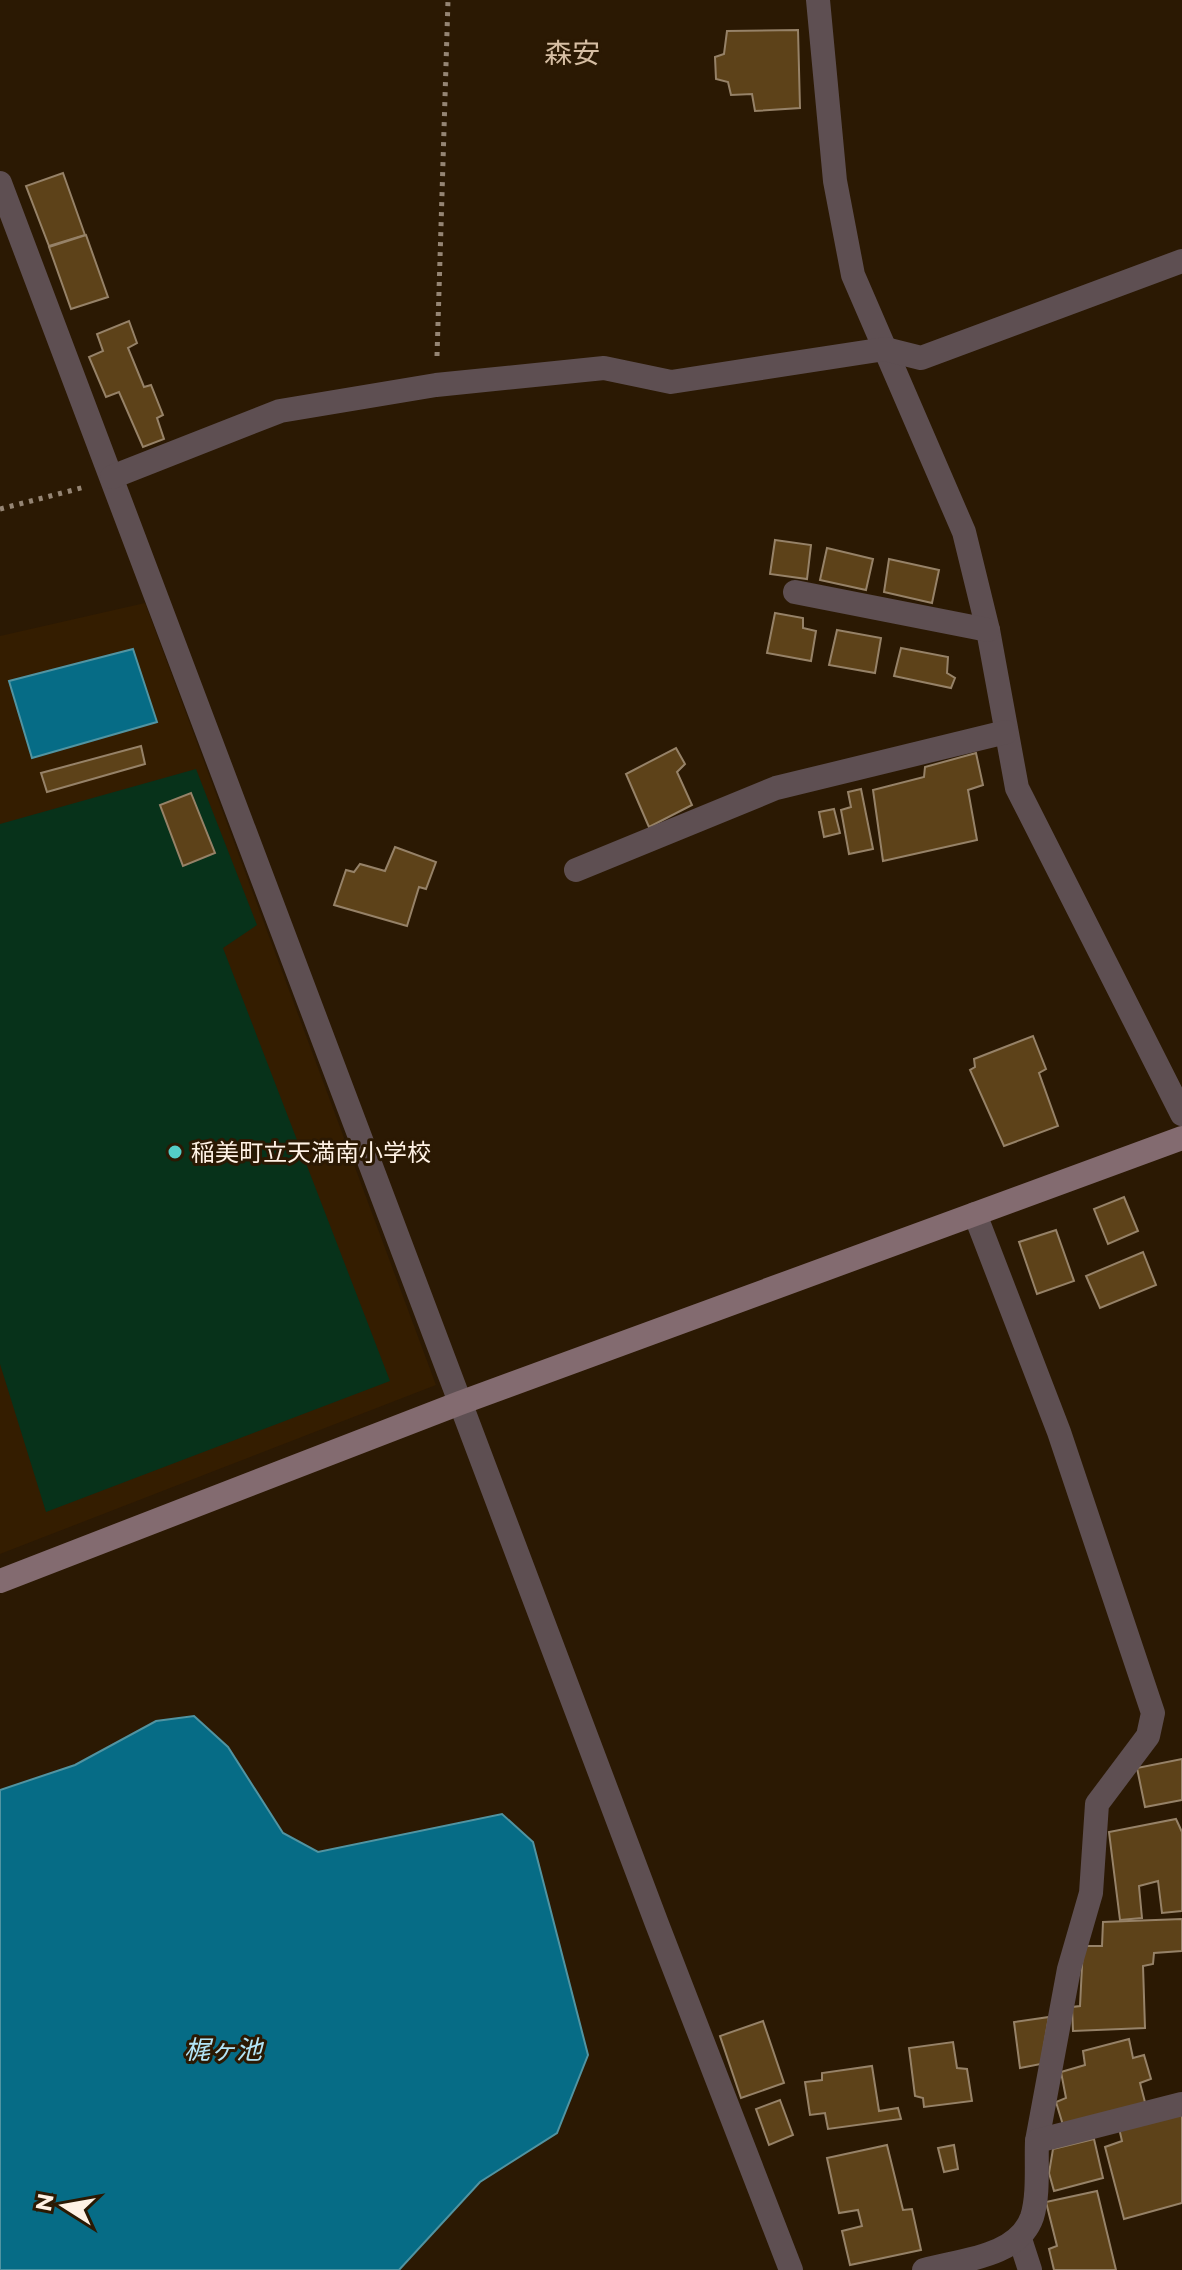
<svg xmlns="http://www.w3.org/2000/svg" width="1182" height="2270" viewBox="0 0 1182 2270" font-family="Montserrat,'Noto Sans JP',sans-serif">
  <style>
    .built { fill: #341d00 }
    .green { fill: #07321a }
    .water { fill: #066c86; stroke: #5194a2; stroke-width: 2 }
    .building { fill: #5d4219; stroke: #968268; stroke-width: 2 }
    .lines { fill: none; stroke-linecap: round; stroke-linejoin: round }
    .path { stroke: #958574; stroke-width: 5; stroke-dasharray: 4 6; stroke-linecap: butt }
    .street { stroke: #5e4f52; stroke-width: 24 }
    .secondary { stroke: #836b70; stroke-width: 24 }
    .poi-dot { fill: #54cdc7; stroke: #2b1903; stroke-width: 3 }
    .labels { text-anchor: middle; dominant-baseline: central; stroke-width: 6; stroke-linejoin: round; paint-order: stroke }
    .poi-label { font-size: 24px; fill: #fff2e5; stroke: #2b1903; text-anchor: start }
    .water-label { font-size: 26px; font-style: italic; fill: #b3e5f7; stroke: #2b1903 }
    .quarter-label { font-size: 28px; fill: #d6bea3; stroke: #2b1903 }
  </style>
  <rect width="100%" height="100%" fill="#2b1903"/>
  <polygon class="built" points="145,603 436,1385 0,1554 0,636"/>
  <polygon class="green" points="196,769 257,925 223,948 390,1381 46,1512 0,1364 0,824"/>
  <g class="water">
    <polygon points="133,649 157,722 32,758 9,681"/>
    <polygon points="194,1716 228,1747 283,1833 318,1852 502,1814 533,1842 588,2055 557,2133 480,2182 399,2270 0,2270 0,1790 75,1765 156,1721"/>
  </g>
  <g class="building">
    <polygon points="798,30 800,108 755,111 752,94 731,95 728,82 716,79 715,57 724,54 727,31"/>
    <polygon points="63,173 85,235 49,246 26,186"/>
    <polygon points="86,235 108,297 71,309 49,247"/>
    <polygon points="129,321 137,343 128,348 144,387 151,385 163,415 157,418 164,439 143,447 119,392 106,397 89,357 103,351 97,334"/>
    <polygon points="775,540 811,545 807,579 770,574"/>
    <polygon points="827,548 873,559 866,590 820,580"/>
    <polygon points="889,559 939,570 932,603 884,592"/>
    <polygon points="775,613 803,618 803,628 816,631 811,661 767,653"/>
    <polygon points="837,630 881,638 875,673 829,665"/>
    <polygon points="901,648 948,657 947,673 955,678 951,688 894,676"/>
    <polygon points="141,746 145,764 47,792 41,773"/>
    <polygon points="676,748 685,764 677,772 692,805 649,827 626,774"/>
    <polygon points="976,753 983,785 968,790 977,840 883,861 873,790 924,777 925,767"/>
    <polygon points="861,789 873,849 849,854 841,810 851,807 848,792"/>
    <polygon points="191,793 215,853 183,866 160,805"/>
    <polygon points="834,809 840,833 824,837 819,812"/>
    <polygon points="395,847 436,862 426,889 419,887 407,926 334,905 346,870 354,872 360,864 385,871"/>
    <polygon points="1033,1036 1046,1069 1039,1073 1058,1126 1004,1146 970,1070 975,1067 974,1059"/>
    <polygon points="1124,1197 1138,1231 1108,1244 1094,1209"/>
    <polygon points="1056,1230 1074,1281 1037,1294 1019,1242"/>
    <polygon points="1143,1252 1156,1285 1100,1308 1086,1276"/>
    <polygon points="1182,1759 1182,1800 1145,1807 1137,1768"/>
    <polygon points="1176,1819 1182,1832 1182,1911 1162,1913 1158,1881 1139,1886 1142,1918 1120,1920 1109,1832"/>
    <polygon points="1182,1919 1182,1951 1154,1953 1153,1964 1143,1966 1145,2028 1073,2031 1072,2007 1080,2006 1083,1946 1102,1946 1103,1922"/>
    <polygon points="1049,2017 1041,2064 1020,2068 1014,2022"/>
    <polygon points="763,2021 784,2083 741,2098 720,2036"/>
    <polygon points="1129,2039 1133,2058 1144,2055 1151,2079 1140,2083 1146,2106 1063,2125 1056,2102 1066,2098 1061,2072 1085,2065 1083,2051"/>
    <polygon points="953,2042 957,2068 967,2069 972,2101 924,2107 923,2098 915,2096 909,2048"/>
    <polygon points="872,2066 879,2111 898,2108 901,2119 828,2129 825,2113 810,2115 805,2082 822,2080 822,2073"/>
    <polygon points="780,2100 793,2135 769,2145 756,2109"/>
    <polygon points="1182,2113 1182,2203 1124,2219 1105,2147 1122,2141 1119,2128"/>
    <polygon points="1094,2139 1103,2178 1054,2191 1049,2173 1053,2149"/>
    <polygon points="887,2145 903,2210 912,2209 921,2250 850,2265 842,2231 862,2226 858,2210 839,2213 827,2158"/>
    <polygon points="954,2145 958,2169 944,2172 938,2148"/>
    <polygon points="1097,2191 1116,2270 1054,2270 1049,2249 1057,2246 1046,2202"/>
  </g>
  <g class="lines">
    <g class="path">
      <polyline points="437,356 448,0"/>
      <polyline points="0,509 85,487"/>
    </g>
    <g class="street">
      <polyline points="818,0 835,181 853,275 964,532 988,630 1017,788 1182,1114"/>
      <polyline points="0,183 657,1924 791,2270"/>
      <polyline points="112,477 280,411 436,385 604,368 671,382 885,349 921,358 1182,261"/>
      <polyline points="795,592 988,630"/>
      <polyline points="576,870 776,788 1006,732"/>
      <polyline points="975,1214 1059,1432 1153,1713 1148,1736 1097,1804 1091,1893 1069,1969 1037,2141"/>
      <polyline points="1020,2239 1030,2270"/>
      <path d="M924 2270C961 2260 1018 2257 1032 2217 1039 2195 1036 2164 1037 2141L1182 2104"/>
    </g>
    <polyline class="secondary" points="0,1581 460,1403 1182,1138"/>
  </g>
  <circle class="poi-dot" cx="175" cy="1152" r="8"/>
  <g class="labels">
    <g class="poi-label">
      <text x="191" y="1152">稲美町立天満南小学校</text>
    </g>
    <g class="water-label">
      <text x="223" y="2050">梶ヶ池</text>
    </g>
    <g class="quarter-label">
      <text x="572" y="53">森安</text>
    </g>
  </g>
  <g transform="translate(64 2206) rotate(281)" stroke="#2b1903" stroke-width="6" paint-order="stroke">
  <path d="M0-6L14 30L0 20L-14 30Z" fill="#fff2e5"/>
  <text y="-12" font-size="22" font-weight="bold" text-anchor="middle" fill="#fff2e5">N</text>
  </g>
</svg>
